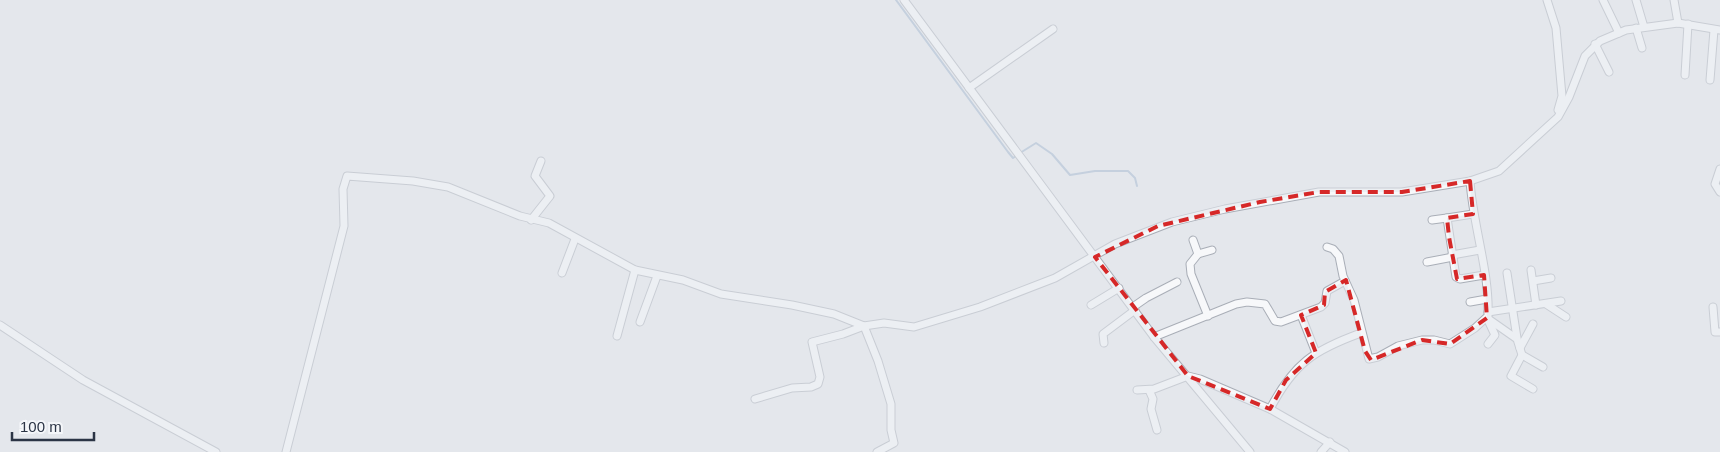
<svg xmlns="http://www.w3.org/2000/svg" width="1720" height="452" viewBox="0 0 1720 452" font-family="Helvetica,sans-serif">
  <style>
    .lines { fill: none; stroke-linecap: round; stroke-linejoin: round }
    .stream { stroke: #9fb4cc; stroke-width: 2 }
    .minor-casing { stroke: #a9aeb7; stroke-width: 9 }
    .minor { stroke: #f7f8fa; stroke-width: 7 }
    .marked { fill: none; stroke: #d62828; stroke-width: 4; stroke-dasharray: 10 6; stroke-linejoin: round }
  </style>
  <rect width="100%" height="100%" fill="#e4e7ec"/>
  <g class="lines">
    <g class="stream">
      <polyline points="896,0 1008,152 1013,158 1016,156"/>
      <polyline points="1020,153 1036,143 1052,154 1070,175 1095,171 1128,171 1135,178 1137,186"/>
    </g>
    <g class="minor-casing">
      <g id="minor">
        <polyline points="904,0 1154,337 1250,452"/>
        <polyline points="1547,0 1556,28 1562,96 1558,110"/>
        <polyline points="1603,0 1619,33"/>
        <polyline points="1636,0 1644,27"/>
        <polyline points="1674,0 1678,23"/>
        <polyline points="1636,28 1642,48"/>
        <polyline points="1595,44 1609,72"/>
        <polyline points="1685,75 1688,24"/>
        <polyline points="1710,80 1714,30"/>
        <polyline points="969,88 1053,29"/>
        <polyline points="1720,169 1715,184 1720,192"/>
        <polyline points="1473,214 1447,218 1456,277 1460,279 1484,275"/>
        <polyline points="531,220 550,196 535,176 541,161"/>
        <polyline points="1432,220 1447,218"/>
        <polyline points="1193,240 1198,254"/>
        <path d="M1327 247 1333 249 1339 256 1343 276 1354 300 1369 359 1378 357 1398 346 1422 340H1434L1450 344 1475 328 1488 316C1490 273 1473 226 1470 181"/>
        <polyline points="1452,255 1480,250"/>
        <polyline points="1427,262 1453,257"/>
        <polyline points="1531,270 1536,305"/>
        <polyline points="562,273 575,239"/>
        <polyline points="1507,273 1517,338"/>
        <polyline points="1533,281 1551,278"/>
        <polyline points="1470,302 1487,299"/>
        <polyline points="1546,304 1566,317"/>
        <polyline points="1091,305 1119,288"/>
        <polyline points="1133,307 1146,298 1177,282"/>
        <polyline points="1713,307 1715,332 1720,332"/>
        <polyline points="1488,312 1561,301"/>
        <polyline points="1301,315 1316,353"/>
        <polyline points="1208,316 1191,274 1190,264 1198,254 1212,250"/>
        <polyline points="1487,318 1517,339 1522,355 1511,376 1533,389"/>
        <polyline points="1487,318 1495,335 1488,344"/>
        <polyline points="640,322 657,276"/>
        <polyline points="0,325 83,380 216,452"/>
        <polyline points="617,336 635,270"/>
        <polyline points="1154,337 1236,304 1247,302 1265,304 1275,321 1281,322 1321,307 1325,303 1327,291 1345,281"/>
        <polyline points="1104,343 1103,334 1135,310"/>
        <polyline points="1520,348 1533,324"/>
        <polyline points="1522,355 1543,367"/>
        <polyline points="1137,390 1154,389 1188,376 1200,379 1270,409 1345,452"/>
        <polyline points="1149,390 1153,399 1151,409 1157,430"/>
        <polyline points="755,399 792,388 811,387 818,384 820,377 812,342 843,334 864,326 878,361 891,404 891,430 894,443 877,452"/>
        <path d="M1270 409C1294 363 1314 350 1361 333"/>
        <polyline points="286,452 344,226 343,189 347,176 413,181 448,187 520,216 549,223 635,270 683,280 721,294 792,305 834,314 864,326 884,323 914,327 980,307 1055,278 1115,244 1172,222 1225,209 1319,192 1402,192 1470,181 1499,171 1558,117 1569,97 1585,56 1600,41 1626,30 1678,23 1720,30"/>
        <polyline points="1321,452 1330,442"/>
      </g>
    </g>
    <use href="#minor" class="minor"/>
  </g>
  <path d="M0 0H1720V452H0ZM1470 181 1473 214 1447 218 1449 237 1457 279 1484 275 1487 318 1450 344 1422 340 1371 360 1365 351 1346 280 1325 292 1324 305 1301 315 1316 353 1286 380 1270 409 1188 376 1095 257 1158 226 1260 202 1319 192H1402Z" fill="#e4e7ec" fill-opacity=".55" fill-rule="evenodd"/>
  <path class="marked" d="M1470 181 1473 214 1447 218 1449 237 1457 279 1484 275 1487 318 1450 344 1422 340 1371 360 1365 351 1346 280 1325 292 1324 305 1301 315 1316 353 1286 380 1270 409 1188 376 1095 257 1158 226 1260 202 1319 192H1402Z"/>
  <path d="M12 432v8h82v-8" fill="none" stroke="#2b3445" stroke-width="2.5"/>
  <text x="20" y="432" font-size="15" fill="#2b3445" stroke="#f4f6f9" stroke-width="4" paint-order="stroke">100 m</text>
</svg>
